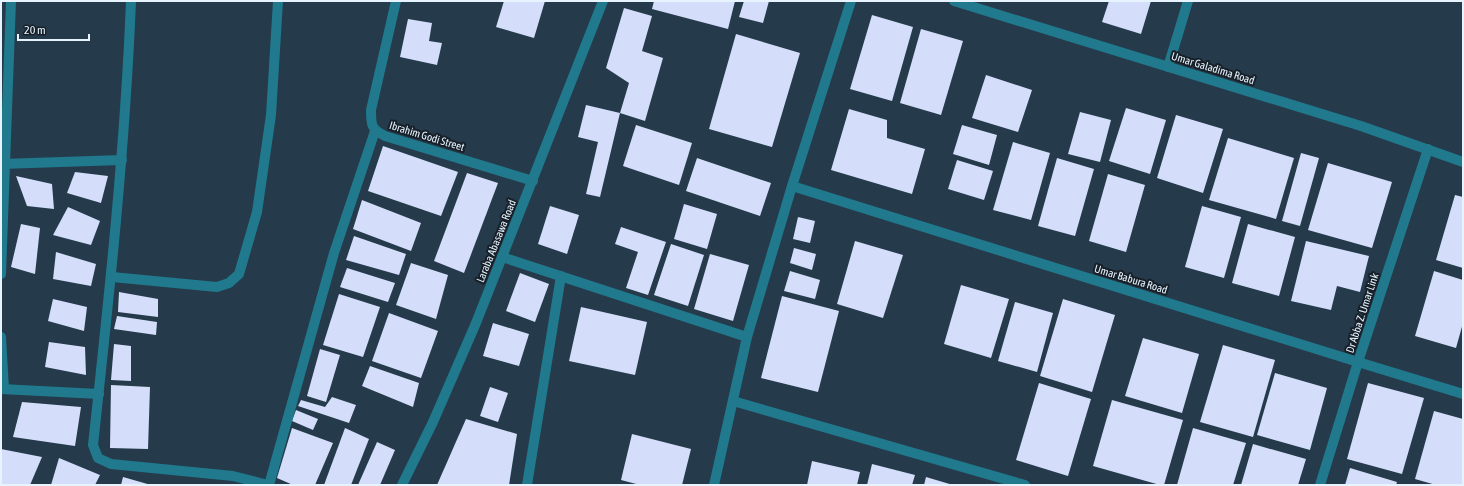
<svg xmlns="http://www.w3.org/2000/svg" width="1464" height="486" viewBox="0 0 1464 486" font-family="'Asap Condensed',sans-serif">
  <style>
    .building { fill: #d4defa }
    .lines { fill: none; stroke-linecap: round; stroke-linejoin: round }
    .minor { stroke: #20798c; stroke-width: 10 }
    .labels { text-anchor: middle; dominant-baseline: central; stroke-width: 4; stroke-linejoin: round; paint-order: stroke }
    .street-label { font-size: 11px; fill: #e7f4ff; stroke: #172028 }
  </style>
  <rect width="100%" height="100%" fill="#253a4b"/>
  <g class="building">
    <polygon points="504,1 545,1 534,38 496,27"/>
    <polygon points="654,1 735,1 728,29 652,9"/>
    <polygon points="744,1 769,1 763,23 739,17"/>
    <polygon points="1109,1 1151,1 1141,34 1102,22"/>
    <polygon points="624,8 652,16 642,51 663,58 645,121 620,113 629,83 606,68"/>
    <polygon points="872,15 913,27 892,101 850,89"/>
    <polygon points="408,19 432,23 429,41 442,43 437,65 400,57"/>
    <polygon points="921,29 963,41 941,115 900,103"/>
    <polygon points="736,34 800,53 772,147 709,129"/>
    <polygon points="986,75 1032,90 1018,132 972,118"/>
    <polygon points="586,105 620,113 600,197 586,194 598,142 578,137"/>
    <polygon points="1126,108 1166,120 1150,174 1109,161"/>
    <polygon points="849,109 887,120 887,138 925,149 912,194 831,170"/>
    <polygon points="1080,112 1111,120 1100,162 1068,154"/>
    <polygon points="1176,115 1223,129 1203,193 1157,178"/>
    <polygon points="636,125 692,143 679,185 623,166"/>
    <polygon points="962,125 997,135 989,165 953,154"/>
    <polygon points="1228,138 1294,158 1276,219 1209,200"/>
    <polygon points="1013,142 1050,153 1031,220 993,210"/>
    <polygon points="383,146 458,172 441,216 368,191"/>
    <polygon points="1301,153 1319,158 1300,226 1282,221"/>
    <polygon points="697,158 771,183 760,216 686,191"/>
    <polygon points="1057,158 1094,169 1075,236 1038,226"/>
    <polygon points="957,160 993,171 984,200 948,189"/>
    <polygon points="1328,163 1392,182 1372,248 1308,230"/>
    <polygon points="75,172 108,176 101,203 67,193"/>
    <polygon points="467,173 498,183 464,273 434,261"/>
    <polygon points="1108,174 1145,185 1126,252 1089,241"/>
    <polygon points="16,176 52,184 54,209 27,206"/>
    <polygon points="1455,195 1463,197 1463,268 1436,260"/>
    <polygon points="362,200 421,223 411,251 353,229"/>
    <polygon points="684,204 717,214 707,249 674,239"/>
    <polygon points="550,206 579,215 567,254 538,244"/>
    <polygon points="1202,206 1241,217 1224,278 1185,267"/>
    <polygon points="68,207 100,221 91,245 53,235"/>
    <polygon points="798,217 815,221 810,243 793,239"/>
    <polygon points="21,224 40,228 35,274 11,267"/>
    <polygon points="1248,224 1295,237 1279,296 1232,283"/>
    <polygon points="621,227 666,242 648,295 626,288 638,252 615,244"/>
    <polygon points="354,236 406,254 399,275 346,260"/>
    <polygon points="855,241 903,255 883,318 837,304"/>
    <polygon points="1306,241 1369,256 1360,292 1337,286 1331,310 1291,301"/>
    <polygon points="671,244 704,255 688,306 654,295"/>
    <polygon points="794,248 816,254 812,270 790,263"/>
    <polygon points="56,252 96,264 91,286 53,279"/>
    <polygon points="710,254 749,265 733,321 694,309"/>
    <polygon points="411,263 448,275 436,319 396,305"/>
    <polygon points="347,268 395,283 388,302 340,287"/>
    <polygon points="790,271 820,280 815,299 784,291"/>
    <polygon points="1434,271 1463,280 1463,323 1456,348 1415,336"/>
    <polygon points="520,273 549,284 535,322 506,311"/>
    <polygon points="961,285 1009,299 991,358 944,344"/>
    <polygon points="119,292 158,299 158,317 118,312"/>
    <polygon points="339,294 380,307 363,357 323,345"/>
    <polygon points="782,296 839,311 818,392 761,378"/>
    <polygon points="53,299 87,307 84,331 48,321"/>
    <polygon points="1063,299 1115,315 1092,392 1040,376"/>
    <polygon points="1015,302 1053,313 1037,372 998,361"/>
    <polygon points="581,307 647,322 635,375 569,361"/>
    <polygon points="389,313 438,331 421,378 372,361"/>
    <polygon points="117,316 157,322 156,335 114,329"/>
    <polygon points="493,323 529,334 519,366 483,356"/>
    <polygon points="1143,338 1199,354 1182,413 1125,396"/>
    <polygon points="49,342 85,347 86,375 45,367"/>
    <polygon points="114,344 131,346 131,381 111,380"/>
    <polygon points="1223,345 1275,360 1253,437 1200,422"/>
    <polygon points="320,349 340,355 326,402 307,396"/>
    <polygon points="370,366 419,383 413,407 362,386"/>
    <polygon points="1275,373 1327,388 1310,450 1257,435"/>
    <polygon points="1039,383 1091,399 1068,476 1016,460"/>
    <polygon points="1368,383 1424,398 1402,474 1347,459"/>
    <polygon points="111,385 150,387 148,449 110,448"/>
    <polygon points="490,387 508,393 498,422 480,416"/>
    <polygon points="332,397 356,405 349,423 298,406 301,400 325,407"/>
    <polygon points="1112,400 1183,420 1164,485 1160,485 1093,466"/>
    <polygon points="22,402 81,407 75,446 13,437"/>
    <polygon points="296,410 318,419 313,430 292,421"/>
    <polygon points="1434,411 1463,419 1463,485 1436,485 1415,479"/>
    <polygon points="466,419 517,434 509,485 437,485"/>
    <polygon points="292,428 333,443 315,485 293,485 277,478"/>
    <polygon points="345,428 369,439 351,485 324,485"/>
    <polygon points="1193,428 1246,443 1233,485 1177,485"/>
    <polygon points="632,434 691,449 682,485 640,485 621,480"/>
    <polygon points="377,442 395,450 380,485 358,485"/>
    <polygon points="1253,444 1306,459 1298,485 1241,485"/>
    <polygon points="1,449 42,457 30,485 1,485"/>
    <polygon points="59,458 100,475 95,485 51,485"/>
    <polygon points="812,461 860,472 857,485 807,485"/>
    <polygon points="872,464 915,475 912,485 867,485"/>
    <polygon points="1350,468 1397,482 1396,485 1345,485"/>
    <polygon points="123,477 151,485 121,485"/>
    <polygon points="926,477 953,485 924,485"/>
  </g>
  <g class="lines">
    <g class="minor">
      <path d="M131 1C125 150 109 297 93 445L98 458 111 464 233 476 268 485"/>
      <path d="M396 1 371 110C371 125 371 129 385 136L533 181"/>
      <polyline points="954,1 1361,126 1463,162"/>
      <polyline points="1168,67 1188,1"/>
      <polyline points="1,164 122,160"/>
      <polyline points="792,186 1358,362 1463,394"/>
      <polyline points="502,257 747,337"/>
      <polyline points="1,274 11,1"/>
      <polyline points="112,277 217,287 229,283 239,274 257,212 271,115 278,1"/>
      <polyline points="1,337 4,389"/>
      <polyline points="1,389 99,394"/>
      <polyline points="733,401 1025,485"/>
      <polyline points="269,485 334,253 375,131"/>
      <polyline points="402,485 433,422 476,323 603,1"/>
      <polyline points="527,485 561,276"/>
      <polyline points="714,485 747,337 792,186 851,1"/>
      <polyline points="1320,485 1358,362 1428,149"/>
    </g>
  </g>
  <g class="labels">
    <g class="street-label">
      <text transform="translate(1213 68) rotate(17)">Umar Galadima Road</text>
      <text transform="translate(427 136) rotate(17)">Ibrahim Godi Street</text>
      <text transform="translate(496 241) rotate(-68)">Laraba Abasawa Road</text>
      <text transform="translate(1131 279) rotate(17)">Umar Babura Road</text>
      <text transform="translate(1362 313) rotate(-72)">Dr Abba Z. Umar Link</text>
    </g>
  </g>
  <rect width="1464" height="486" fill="none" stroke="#e7f4ff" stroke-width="4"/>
  <path d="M18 34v6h71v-6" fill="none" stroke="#e7f4ff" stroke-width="2"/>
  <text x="24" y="34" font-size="12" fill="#e7f4ff" stroke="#172028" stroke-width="3" paint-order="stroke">20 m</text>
</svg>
